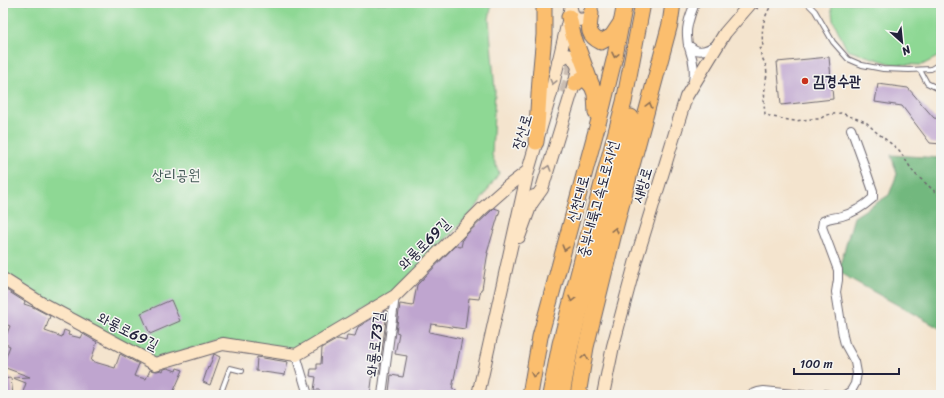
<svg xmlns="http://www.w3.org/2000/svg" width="944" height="398" viewBox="0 0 944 398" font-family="Sriracha,'Poor Story',sans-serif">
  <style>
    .green { fill: #8ed894; stroke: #587d68 }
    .forest { fill: #72b87e; stroke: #4a6d5c }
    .building { fill: #bfa5cf }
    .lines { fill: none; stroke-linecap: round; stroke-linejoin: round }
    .secondary-tunnel { stroke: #cabdb1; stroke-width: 12; stroke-dasharray: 12 6; stroke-linecap: butt }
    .lane-casing { stroke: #6c666e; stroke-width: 6 }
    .street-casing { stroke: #6c666e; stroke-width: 10 }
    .secondary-casing { stroke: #6c666e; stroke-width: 14 }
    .highway-casing { stroke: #6c666e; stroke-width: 17 }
    .path { stroke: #6c666e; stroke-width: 1.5; stroke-dasharray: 3 3; stroke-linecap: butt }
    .lane { stroke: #fff; stroke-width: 4 }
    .street { stroke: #fff; stroke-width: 8 }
    .secondary { stroke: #fde5c5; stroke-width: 12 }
    .highway { stroke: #fbbe6e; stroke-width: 15 }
    .path-bridge { stroke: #6c666e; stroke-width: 1.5; stroke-dasharray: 3 3; stroke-linecap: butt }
    .oneway { stroke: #8e7054 }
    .oneway2 { stroke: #9a8d87 }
    .poi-dot { fill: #c8321e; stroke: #f6f6f2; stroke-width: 1.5 }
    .labels { text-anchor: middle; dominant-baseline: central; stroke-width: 3; stroke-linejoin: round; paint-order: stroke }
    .poi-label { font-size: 15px; font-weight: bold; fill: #22223b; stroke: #f6f6f2; text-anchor: start }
    .street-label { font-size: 15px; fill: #22223b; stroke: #f6f6f2 }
    .park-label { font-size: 15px; fill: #425956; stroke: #f6f6f2 }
  </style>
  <rect width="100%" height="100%" fill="#f6f6f2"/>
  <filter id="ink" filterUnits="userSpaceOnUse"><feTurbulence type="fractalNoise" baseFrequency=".025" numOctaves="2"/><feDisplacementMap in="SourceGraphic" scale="8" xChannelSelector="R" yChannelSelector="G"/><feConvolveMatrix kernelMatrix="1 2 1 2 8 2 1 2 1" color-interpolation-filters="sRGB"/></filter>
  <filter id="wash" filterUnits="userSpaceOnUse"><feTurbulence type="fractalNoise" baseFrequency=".012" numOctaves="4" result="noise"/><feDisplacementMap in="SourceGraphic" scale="16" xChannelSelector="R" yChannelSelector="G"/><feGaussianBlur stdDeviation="0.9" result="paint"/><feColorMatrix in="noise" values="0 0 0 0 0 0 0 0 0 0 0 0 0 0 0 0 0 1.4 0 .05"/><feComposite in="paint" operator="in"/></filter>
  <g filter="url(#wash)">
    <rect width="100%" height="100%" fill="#f4e4ce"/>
    <g class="green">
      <polygon points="3,3 492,3 489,19 495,91 492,155 499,173 475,209 393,293 293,352 223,340 154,359 3,275"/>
      <polygon points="831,3 941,3 941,55 922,65 892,64 847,50 833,20"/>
    </g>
    <polygon class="forest" points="891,155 941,158 941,329 838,272 854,217 889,195 897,174"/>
    <g id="blocks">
      <g class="building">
        <polygon points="829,57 833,99 781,105 777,62"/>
        <polygon points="878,84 908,88 934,118 941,119 941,144 930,143 902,106 875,102"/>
        <polygon points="494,208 500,210 487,253 488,253 487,258 482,289 481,289 479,299 469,298 465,329 431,324 429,332 462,339 452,389 456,390 455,395 429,395 420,393 419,395 406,395 389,392 391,375 403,377 407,356 395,354 399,333 396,332 400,304 413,306 417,285 455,246 461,247 463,238"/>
        <polygon points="3,288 25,302 24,304 33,307 50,316 45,331 62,337 64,330 69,332 68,335 81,338 83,334 97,342 91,361 115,368 120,354 139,364 134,376 146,379 150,370 157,371 161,370 163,371 164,369 168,368 176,371 177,368 183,370 172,395 22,395 26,383 13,378 30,377 3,367 3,365 10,346 3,343 10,326 3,323"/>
        <polygon points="171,300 180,321 150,334 141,313"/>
        <polygon points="386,310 387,312 379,374 373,373 370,395 319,395 320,390 314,390 316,377 310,376 311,369 317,369 317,364 321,364 322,348 338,339 346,341 347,335 355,336 358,327"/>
        <polygon points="214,354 220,357 210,385 203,382 208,367 209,368"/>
        <polygon points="257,357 288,362 285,375 256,371"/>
        <polygon points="11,378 13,395 3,395 3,379"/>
      </g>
    </g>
  </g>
  <g filter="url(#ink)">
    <use href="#blocks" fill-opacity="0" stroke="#6c666e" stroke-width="1"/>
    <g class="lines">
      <polyline class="secondary-tunnel" points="565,93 569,80 584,16 586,3"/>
      <g class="lane-casing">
        <g id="lane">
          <polyline points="807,3 815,11 833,42 848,59 862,65 883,69 909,70 931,69 941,63"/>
          <polyline points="920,70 927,83 941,90"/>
          <polyline points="220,395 230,368 242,371"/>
        </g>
      </g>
      <g class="street-casing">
        <g id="street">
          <path d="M688 45C690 46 692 48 694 49 701 54 711 48 717 44"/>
          <path d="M693 82C695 71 694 62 690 51 688 46 687 41 687 36 686 25 691 13 695 3"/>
          <polyline points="296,355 308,395"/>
          <polyline points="382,395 395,296"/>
          <polyline points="750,395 758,392 764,391 803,395 823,394 829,395"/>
          <path d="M845 395 851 391 855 384 857 373 855 362 845 344 843 336 836 292 838 280V270L822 227 823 221C831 217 834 218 842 216 854 213 864 206 873 198V191L863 162 851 129"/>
        </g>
      </g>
      <g class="secondary-casing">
        <g id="secondary">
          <polyline points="571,9 573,16 578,20 586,19 591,13 592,3"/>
          <polyline points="532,203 542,189 576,78 578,67 572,57 567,55 558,61"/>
          <polyline points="519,237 534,196"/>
          <polyline points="3,279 41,303 155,364 223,344 296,355 395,296 482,209 507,187 528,171"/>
          <polyline points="478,395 528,171 551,93 569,17 571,3"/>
          <polyline points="603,395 613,346 636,260 686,97 725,33 751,3"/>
        </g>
      </g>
      <g class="highway-casing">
        <g id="highway">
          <path d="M591 13C589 27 586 35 601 42L612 36 620 24"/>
          <polyline points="569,17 573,35 595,94 596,113"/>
          <polyline points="575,84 581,79 585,79 592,86"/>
          <polyline points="536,142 540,79 544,35 544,3"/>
          <polyline points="530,395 540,337 603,105 615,56 625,3"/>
          <polyline points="550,395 560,344 592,221 624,102 643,3"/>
          <polyline points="562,395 571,345 631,117"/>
          <polyline points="578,395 586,347 616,225 670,24 673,3"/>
        </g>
      </g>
      <path class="path" d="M773 3C763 17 761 29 763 47L760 49 761 55 766 66 767 74 765 85 764 104 765 114 772 117 795 121 811 119H820L826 115 841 113 866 122 875 131 899 150 914 173 941 197"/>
      <use href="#lane" class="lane"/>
      <use href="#street" class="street"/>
      <use href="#secondary" class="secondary"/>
      <use href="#highway" class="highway"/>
      <polyline class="path-bridge" points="751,3 758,9 762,3"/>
    </g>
    <defs><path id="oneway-chevron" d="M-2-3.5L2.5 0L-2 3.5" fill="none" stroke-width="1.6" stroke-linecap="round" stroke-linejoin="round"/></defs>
    <g class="oneway">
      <use href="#oneway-chevron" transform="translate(615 55) rotate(102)"/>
      <use href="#oneway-chevron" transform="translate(649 105) rotate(-75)"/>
      <use href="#oneway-chevron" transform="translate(615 230) rotate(-76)"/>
      <use href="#oneway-chevron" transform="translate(565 248) rotate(106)"/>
      <use href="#oneway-chevron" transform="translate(572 299) rotate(104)"/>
      <use href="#oneway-chevron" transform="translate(585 357) rotate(-80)"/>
      <use href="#oneway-chevron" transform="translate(534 375) rotate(100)"/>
    </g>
    <g class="oneway2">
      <use href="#oneway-chevron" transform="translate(553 82) rotate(104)"/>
      <use href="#oneway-chevron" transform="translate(548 168) rotate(-73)"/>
    </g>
  </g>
  <circle class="poi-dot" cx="805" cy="81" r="4"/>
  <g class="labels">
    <g class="poi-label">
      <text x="813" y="81">김경수관</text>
    </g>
    <g class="street-label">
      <text transform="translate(522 132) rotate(-74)">장산로</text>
      <text transform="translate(642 185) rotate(-73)">새방로</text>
      <text transform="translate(578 199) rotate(-75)">신천대로</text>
      <text transform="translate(598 199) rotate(-75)">중부내륙고속도로지선</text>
      <text transform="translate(424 244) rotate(-45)">와룡로69길</text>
      <text transform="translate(128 331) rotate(27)">와룡로69길</text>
      <text transform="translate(375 344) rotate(-83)">와룡로73길</text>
    </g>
    <g class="park-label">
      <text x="176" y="175">상리공원</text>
    </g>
  </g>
  <rect width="944" height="398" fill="none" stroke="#f6f6f2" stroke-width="16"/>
  <g transform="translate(902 42) rotate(153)" stroke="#f6f6f2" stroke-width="3" paint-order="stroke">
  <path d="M0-3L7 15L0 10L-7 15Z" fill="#22223b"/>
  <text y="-6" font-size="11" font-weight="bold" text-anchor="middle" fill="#22223b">N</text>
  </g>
  <path d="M794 368v6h105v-6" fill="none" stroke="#22223b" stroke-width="2"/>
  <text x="800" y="368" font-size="12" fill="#22223b" stroke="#f6f6f2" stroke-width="3" paint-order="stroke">100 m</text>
</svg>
